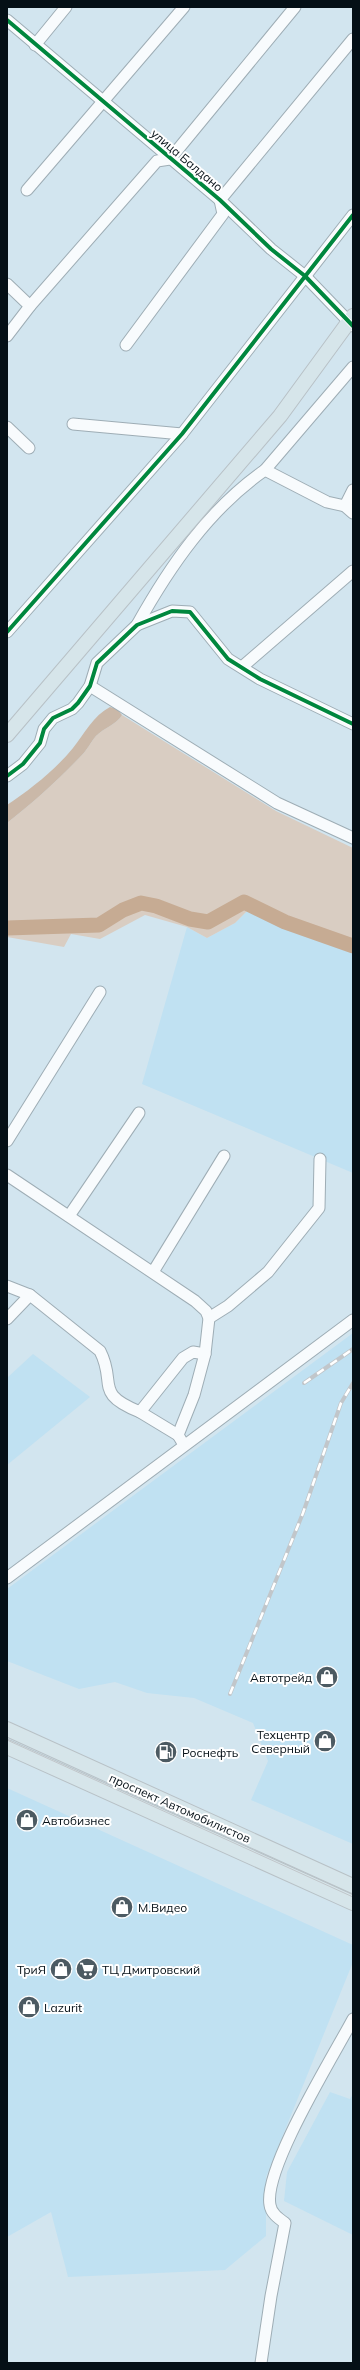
<svg xmlns="http://www.w3.org/2000/svg" width="360" height="2370" viewBox="0 0 360 2370" font-family="Mulish,sans-serif">
  <style>
    .built { fill: #c0e1f2 }
    .green { fill: #d9cdc2 }
    .forest { fill: #cab8a8 }
    .lines { fill: none; stroke-linecap: round; stroke-linejoin: round }
    .river { stroke: #c6ab93; stroke-width: 15 }
    .minor-casing { stroke: #9eadb5; stroke-width: 13 }
    .major-casing { stroke: #b8c1c6; stroke-width: 16 }
    .minor { stroke: #f8fbfd; stroke-width: 11 }
    .major { stroke: #d6e5ea; stroke-width: 14 }
    .tram { stroke: #c1c6ca; stroke-width: 1 }
    .rail-casing { stroke: #c1c6ca; stroke-width: 4 }
    .rail { stroke: #fff; stroke-width: 2.5; stroke-dasharray: 8; stroke-linecap: butt }
    .cycleway-casing { stroke: #fff; stroke-width: 6 }
    .cycleway { stroke: #00873e; stroke-width: 4 }
    .labels { text-anchor: middle; dominant-baseline: central; stroke-width: 4; stroke-linejoin: round; paint-order: stroke }
    .street-label { font-size: 12px; fill: #040f16; stroke: #fff }
    .poi-label { font-size: 12px; fill: #040f16; stroke: #fff; text-anchor: start }
  </style>
  <rect width="100%" height="100%" fill="#d2e5ef"/>
  <g class="built">
    <polygon points="248,910 320,941 353,952 353,1173 142,1084 187,927 207,938 235,923"/>
    <polygon points="353,1333 353,1844 251,1800 268,1761 253,1723 194,1698 147,1693 115,1682 79,1689 7,1661 7,1589"/>
    <polygon points="33,1354 90,1397 7,1465 7,1378"/>
    <polygon points="7,1788 353,1945 353,1962 266,2177 266,2236 225,2270 68,2277 51,2212 7,2237"/>
    <polygon points="330,2092 350,2099 353,2094 353,2235 284,2201 287,2172"/>
  </g>
  <path class="green" d="M122 715 276 811 353 848V952L320 941 248 910 235 923 207 938 187 927 145 915 100 939 71 934 64 947 7 937V823C34 802 58 780 82 755 87 750 91 742 96 736 104 728 117 724 122 715Z"/>
  <path class="forest" d="M110 707 117 709 122 715C117 724 104 728 96 736 91 742 87 750 82 755 58 780 34 802 7 823V805C31 789 55 770 73 748 85 733 93 716 110 707Z"/>
  <g class="lines">
    <polyline class="river" points="7,928 99,925 123,910 141,903 156,906 190,919 208,922 244,902 285,922 353,946"/>
    <g class="minor-casing">
      <g id="minor">
        <polyline points="7,20 220,200 271,249 305,276 353,326"/>
        <polyline points="35,45 66,7"/>
        <polyline points="27,190 184,7"/>
        <polyline points="7,284 30,306"/>
        <polyline points="7,336 30,306 157,161 170,159 295,7"/>
        <polyline points="126,345 223,214 220,200 353,39"/>
        <polyline points="73,424 182,434"/>
        <polyline points="7,427 29,448"/>
        <polyline points="353,490 345,506 353,513"/>
        <polyline points="345,506 327,502 265,470 353,367"/>
        <path d="M137 625C170 566 209 509 265 470"/>
        <polyline points="7,632 182,434 353,215"/>
        <polyline points="242,667 353,571"/>
        <polyline points="90,686 277,803 353,838"/>
        <polyline points="7,776 23,764 40,743 44,729 53,718 72,709 78,703 90,686 97,663 137,625 172,611 190,612 228,659 260,679 353,724"/>
        <polyline points="7,1141 100,992"/>
        <polyline points="7,1175 195,1301 206,1311 209,1318 205,1354 194,1395 178,1435 184,1445"/>
        <polyline points="69,1216 139,1113"/>
        <polyline points="153,1272 224,1156"/>
        <polyline points="7,1286 30,1295"/>
        <polyline points="209,1318 228,1306 268,1272 319,1208 320,1159"/>
        <path d="M7 1319 30 1295 100 1351C117 1384 93 1393 140 1412L183 1358 193 1352 205 1354"/>
        <polyline points="140,1412 178,1435"/>
        <polyline points="7,1578 353,1320"/>
        <path d="M261 2363 271 2296 285 2223C278 2218 271 2213 270 2205 263 2169 334 2055 353 2019"/>
      </g>
    </g>
    <g class="major-casing">
      <g id="major">
        <polyline points="7,735 280,416 353,316"/>
        <polyline points="7,1729 353,1886"/>
        <polyline points="7,1747 353,1903"/>
      </g>
    </g>
    <use href="#minor" class="minor"/>
    <use href="#major" class="major"/>
    <polyline class="tram" points="7,1740 353,1897"/>
    <g class="rail-casing">
      <g id="rail">
        <polyline points="304,1383 353,1349"/>
        <polyline points="230,1694 303,1513 341,1403 353,1383"/>
      </g>
    </g>
    <use href="#rail" class="rail"/>
    <g class="cycleway-casing">
      <g id="cycleway">
        <polyline points="7,20 220,200 271,249 305,276 353,326"/>
        <polyline points="7,632 182,434 353,215"/>
        <polyline points="7,776 23,764 40,743 44,729 53,718 72,709 78,703 90,686 97,663 137,625 172,611 190,612 228,659 260,679 353,724"/>
      </g>
    </g>
    <use href="#cycleway" class="cycleway"/>
  </g>
  <defs>
    <g id="shop-disc" transform="scale(1.15)"><circle r="9.5" fill="#4c5a62" stroke="#fff"/><path d="M-5-2.5h2.3a2.7 3.5 0 0 1 5.4 0H5L5.5 6h-11ZM-1.5-2.5h3a1.5 2.3 0 0 0-3 0Z" fill="#fff"/></g>
    <g id="fuel-disc" transform="scale(1.15)"><circle r="9.5" fill="#4c5a62" stroke="#fff"/><path d="M-5.5-6h7V0h2V4h1.3V-2.5L3-4.5l.8-.8L6-3V5H2.5V1h-1V6h-7ZM-4.2-4.7v3.2H.2V-4.7Z" fill="#fff"/></g>
    <g id="supermarket-disc" transform="scale(1.15)"><circle r="9.5" fill="#4c5a62" stroke="#fff"/><path d="M-6-5.5h2.5l.6 2H6L4.5 2H-2.5L-4.4-4H-6ZM-1.5 3.2a1.3 1.3 0 1 0 .1 0ZM3 3.2a1.3 1.3 0 1 0 .1 0Z" fill="#fff"/></g>
  </defs>
  <g fill-rule="evenodd">
    <use href="#shop-disc" x="327" y="1677"/>
    <use href="#shop-disc" x="325" y="1741"/>
    <use href="#fuel-disc" x="166" y="1752"/>
    <use href="#shop-disc" x="27" y="1820"/>
    <use href="#shop-disc" x="122" y="1907"/>
    <use href="#shop-disc" x="61" y="1969"/>
    <use href="#supermarket-disc" x="87" y="1969"/>
    <use href="#shop-disc" x="29" y="2007"/>
  </g>
  <g class="labels">
    <g class="street-label">
      <text transform="translate(187 160) rotate(40)">улица Балдано</text>
      <text transform="translate(180 1808) rotate(24)">проспект Автомобилистов</text>
    </g>
    <g class="poi-label">
      <text x="312" y="1677" text-anchor="end">Автотрейд</text>
      <text x="310" y="1734" text-anchor="end">Техцентр<tspan x="310" dy="14">Северный</tspan></text>
      <text x="182" y="1752">Роснефть</text>
      <text x="42" y="1820">Автобизнес</text>
      <text x="138" y="1907">М.Видео</text>
      <text x="46" y="1969" text-anchor="end">ТриЯ</text>
      <text x="102" y="1969">ТЦ Дмитровский</text>
      <text x="44" y="2007">Lazurit</text>
    </g>
  </g>
  <rect width="360" height="2370" fill="none" stroke="#040f16" stroke-width="16"/>
</svg>
